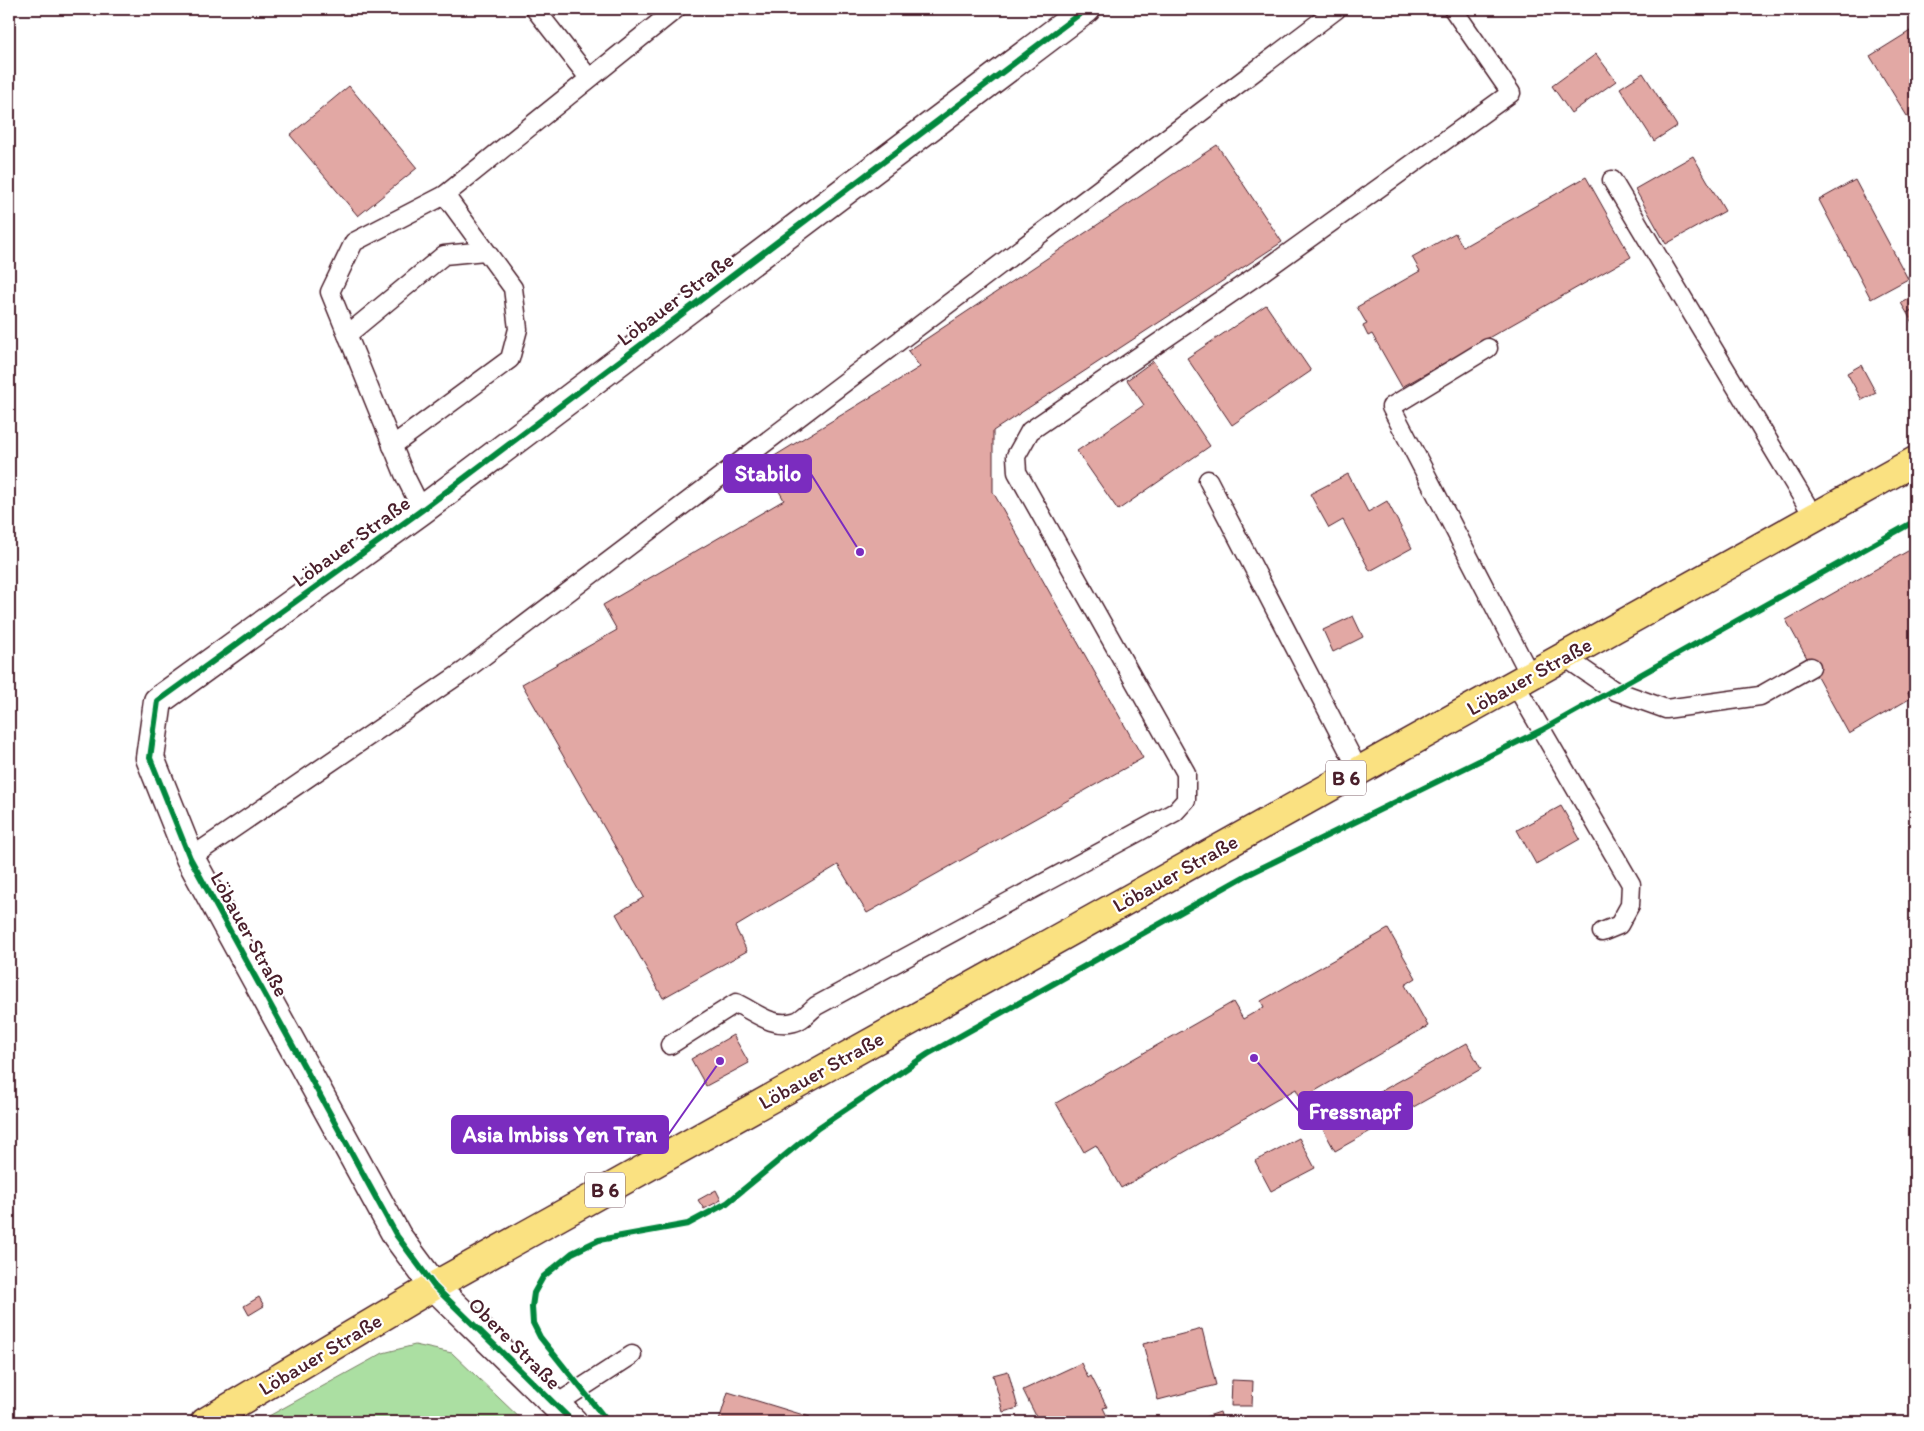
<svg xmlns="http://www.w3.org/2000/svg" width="1924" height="1431" viewBox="0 0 1924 1431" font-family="Itim,sans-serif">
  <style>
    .green { fill: #abdfa2; stroke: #7a7f66 }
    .building { fill: #e2a8a4; stroke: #4a1f2b }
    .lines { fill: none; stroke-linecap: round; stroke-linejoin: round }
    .service-casing { stroke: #4a1f2b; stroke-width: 21 }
    .minor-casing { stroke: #4a1f2b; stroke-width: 31 }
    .tertiary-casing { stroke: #4a1f2b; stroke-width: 31 }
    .primary-casing { stroke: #4a1f2b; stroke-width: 31 }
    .service { stroke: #fff; stroke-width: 18 }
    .minor { stroke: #fff; stroke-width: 28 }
    .tertiary { stroke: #fff; stroke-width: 28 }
    .primary { stroke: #fae181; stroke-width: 28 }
    .cycleway-casing { stroke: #fff; stroke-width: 9 }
    .cycleway { stroke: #00873e; stroke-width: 6 }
    .labels { text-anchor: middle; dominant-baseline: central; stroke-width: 4.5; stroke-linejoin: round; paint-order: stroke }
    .shield { fill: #fff; stroke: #80626b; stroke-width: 1 }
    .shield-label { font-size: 20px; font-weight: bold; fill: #4a1f2b }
    .street-label { font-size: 21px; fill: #4a1f2b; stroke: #fff }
    .leader { fill: none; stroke: #7b2cbf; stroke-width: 2 }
    .callout-dot { fill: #7b2cbf; stroke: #fff; stroke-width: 2 }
    .callout { fill: #7b2cbf; stroke: #7b2cbf; stroke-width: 2 }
    .callout-label { font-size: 22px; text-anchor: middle; font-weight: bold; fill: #fff }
  </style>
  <rect width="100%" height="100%" fill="#fff"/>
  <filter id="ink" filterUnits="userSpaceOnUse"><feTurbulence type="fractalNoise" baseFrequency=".02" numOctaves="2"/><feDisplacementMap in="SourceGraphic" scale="10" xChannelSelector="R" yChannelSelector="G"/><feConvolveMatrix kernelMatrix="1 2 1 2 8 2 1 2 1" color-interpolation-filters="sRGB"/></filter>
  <g filter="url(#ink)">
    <polygon class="green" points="415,1345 452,1353 524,1422 258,1422 383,1353"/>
    <g class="building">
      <polygon points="1915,28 1915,129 1870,56"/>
      <polygon points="1596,54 1616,81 1571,113 1552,86"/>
      <polygon points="1643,73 1677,126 1654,141 1620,88"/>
      <polygon points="349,86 417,168 358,216 290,135"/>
      <polygon points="1217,145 1282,242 993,431 993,492 1143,758 867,913 838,865 735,927 747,951 663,998 616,914 644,897 522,684 617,630 603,605 784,500 763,463 920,367 908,351"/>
      <polygon points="1693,156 1725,211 1666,244 1635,189"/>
      <polygon points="1586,177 1631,257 1402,387 1372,334 1368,336 1363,326 1367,324 1357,307 1420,271 1412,257 1455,233 1463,247"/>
      <polygon points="1855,180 1908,279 1871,299 1819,200"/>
      <polygon points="1915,295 1915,308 1907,313 1901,303"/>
      <polygon points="1266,305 1311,371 1232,425 1187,358"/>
      <polygon points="1915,308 1915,328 1907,313"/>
      <polygon points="1153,361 1210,446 1118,510 1077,451 1144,405 1127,380"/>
      <polygon points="1861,365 1876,393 1862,400 1847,373"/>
      <polygon points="1348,474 1368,512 1387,501 1412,548 1370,571 1343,520 1329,528 1310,494"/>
      <polygon points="1915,547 1915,689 1908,693 1911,698 1849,734 1786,620"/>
      <polygon points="1353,616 1363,637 1333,652 1323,630"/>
      <polygon points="1915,689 1915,705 1908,693"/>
      <polygon points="1561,806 1580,839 1536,864 1517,830"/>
      <polygon points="1388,929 1416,978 1405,985 1428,1026 1301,1099 1296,1089 1121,1188 1096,1145 1084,1152 1056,1103 1233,1002 1243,1019 1264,1007 1261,1001"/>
      <polygon points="733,1035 749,1063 706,1086 691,1059"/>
      <polygon points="1467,1043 1481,1069 1335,1151 1321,1125"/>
      <polygon points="1299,1138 1315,1168 1271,1191 1255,1161"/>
      <polygon points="716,1190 721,1200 704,1209 698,1200"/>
      <polygon points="259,1297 264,1306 249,1315 244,1306"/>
      <polygon points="1202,1329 1216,1385 1158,1400 1143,1344"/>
      <polygon points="1081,1363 1088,1378 1091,1376 1107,1407 1103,1408 1110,1422 1039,1422 1023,1390"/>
      <polygon points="1008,1371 1018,1408 1003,1412 993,1375"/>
      <polygon points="1232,1380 1253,1381 1252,1406 1231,1406"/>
      <polygon points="728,1392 810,1417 808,1422 725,1422 719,1421"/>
      <polygon points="1220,1412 1223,1422 1206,1422 1205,1417"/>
      <polygon points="893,1420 893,1422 867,1422 867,1421"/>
    </g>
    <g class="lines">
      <g class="service-casing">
        <g id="service">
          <polyline points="535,9 589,78"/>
          <polyline points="1612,180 1814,517"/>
          <polyline points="347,335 444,255 485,251"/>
          <polyline points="1488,348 1391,407 1530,675"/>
          <polyline points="392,446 510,359 518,329 513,288 445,195"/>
          <polyline points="1208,480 1359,771"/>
          <polyline points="422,510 404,474 330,292 354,242 445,195 676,9"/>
          <polyline points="1568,654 1575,664 1613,690 1666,709 1760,696 1811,667"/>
          <polyline points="1515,684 1631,884 1630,905 1619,925 1602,932"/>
          <polyline points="190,858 464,671 1337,9"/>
          <path d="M670 1045 736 1003C755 1012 772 1028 794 1022 801 1021 810 1011 816 1006L1175 812 1186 800V773L1017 472 1016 456 1030 431 1262 272 1511 93 1453 9"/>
          <polyline points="555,1405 632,1355"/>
        </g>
      </g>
      <g class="minor-casing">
        <polyline id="minor" points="434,1286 397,1236 190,858 150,758 158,701 422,510 1086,9"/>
      </g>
      <g class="tertiary-casing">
        <polyline id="tertiary" points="434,1286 573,1422"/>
      </g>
      <g class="primary-casing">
        <polyline id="primary" points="205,1422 434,1286 1915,461"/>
      </g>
      <use href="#service" class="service"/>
      <use href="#minor" class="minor"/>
      <use href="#tertiary" class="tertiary"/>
      <use href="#primary" class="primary"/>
      <g class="cycleway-casing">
        <g id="cycleway">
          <polyline points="573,1422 434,1286 397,1236 190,858 150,758 158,701 422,510 1086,9"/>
          <polyline points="608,1422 540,1337 533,1323 532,1307 534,1293 543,1277 572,1253 599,1240 688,1224 727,1203 818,1128 928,1054 1247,875 1542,730 1915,521"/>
        </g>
      </g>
      <use href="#cycleway" class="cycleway"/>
    </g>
  </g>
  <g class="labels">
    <g class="shield">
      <rect x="1326" y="760.5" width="40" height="35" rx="4"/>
      <rect x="585" y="1172.5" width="40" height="35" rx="4"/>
    </g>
    <g class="shield-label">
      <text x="1346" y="778">B 6</text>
      <text x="605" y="1190">B 6</text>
    </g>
    <g class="street-label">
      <text transform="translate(675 299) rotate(-37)">Löbauer Straße</text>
      <text transform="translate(351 541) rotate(-36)">Löbauer Straße</text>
      <text transform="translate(1529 676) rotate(-29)">Löbauer Straße</text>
      <text transform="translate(1175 873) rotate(-29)">Löbauer Straße</text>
      <text transform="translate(250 934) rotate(61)">Löbauer Straße</text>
      <text transform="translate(821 1070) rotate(-29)">Löbauer Straße</text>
      <text transform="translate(515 1343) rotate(45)">Obere Straße</text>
      <text transform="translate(320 1354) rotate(-31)">Löbauer Straße</text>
    </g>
  </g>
  <path class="leader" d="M860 552L811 474M1254 1058L1299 1111M720 1061L668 1135"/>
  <g class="callout-dot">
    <circle cx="860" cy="552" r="5"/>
    <circle cx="1254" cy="1058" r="5"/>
    <circle cx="720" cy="1061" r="5"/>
  </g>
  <g class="callout">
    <rect x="724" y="455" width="87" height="37" rx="5"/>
    <rect x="1299" y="1092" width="113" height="37" rx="5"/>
    <rect x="452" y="1116" width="216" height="37" rx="5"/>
  </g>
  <g class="callout-label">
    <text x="768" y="481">Stabilo</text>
    <text x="1355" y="1119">Fressnapf</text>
    <text x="560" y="1142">Asia Imbiss Yen Tran</text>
  </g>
  <rect width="1924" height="1431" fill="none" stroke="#fff" stroke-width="30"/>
  <rect x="15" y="15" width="1894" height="1401" fill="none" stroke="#4a1f2b" stroke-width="2" filter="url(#ink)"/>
</svg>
